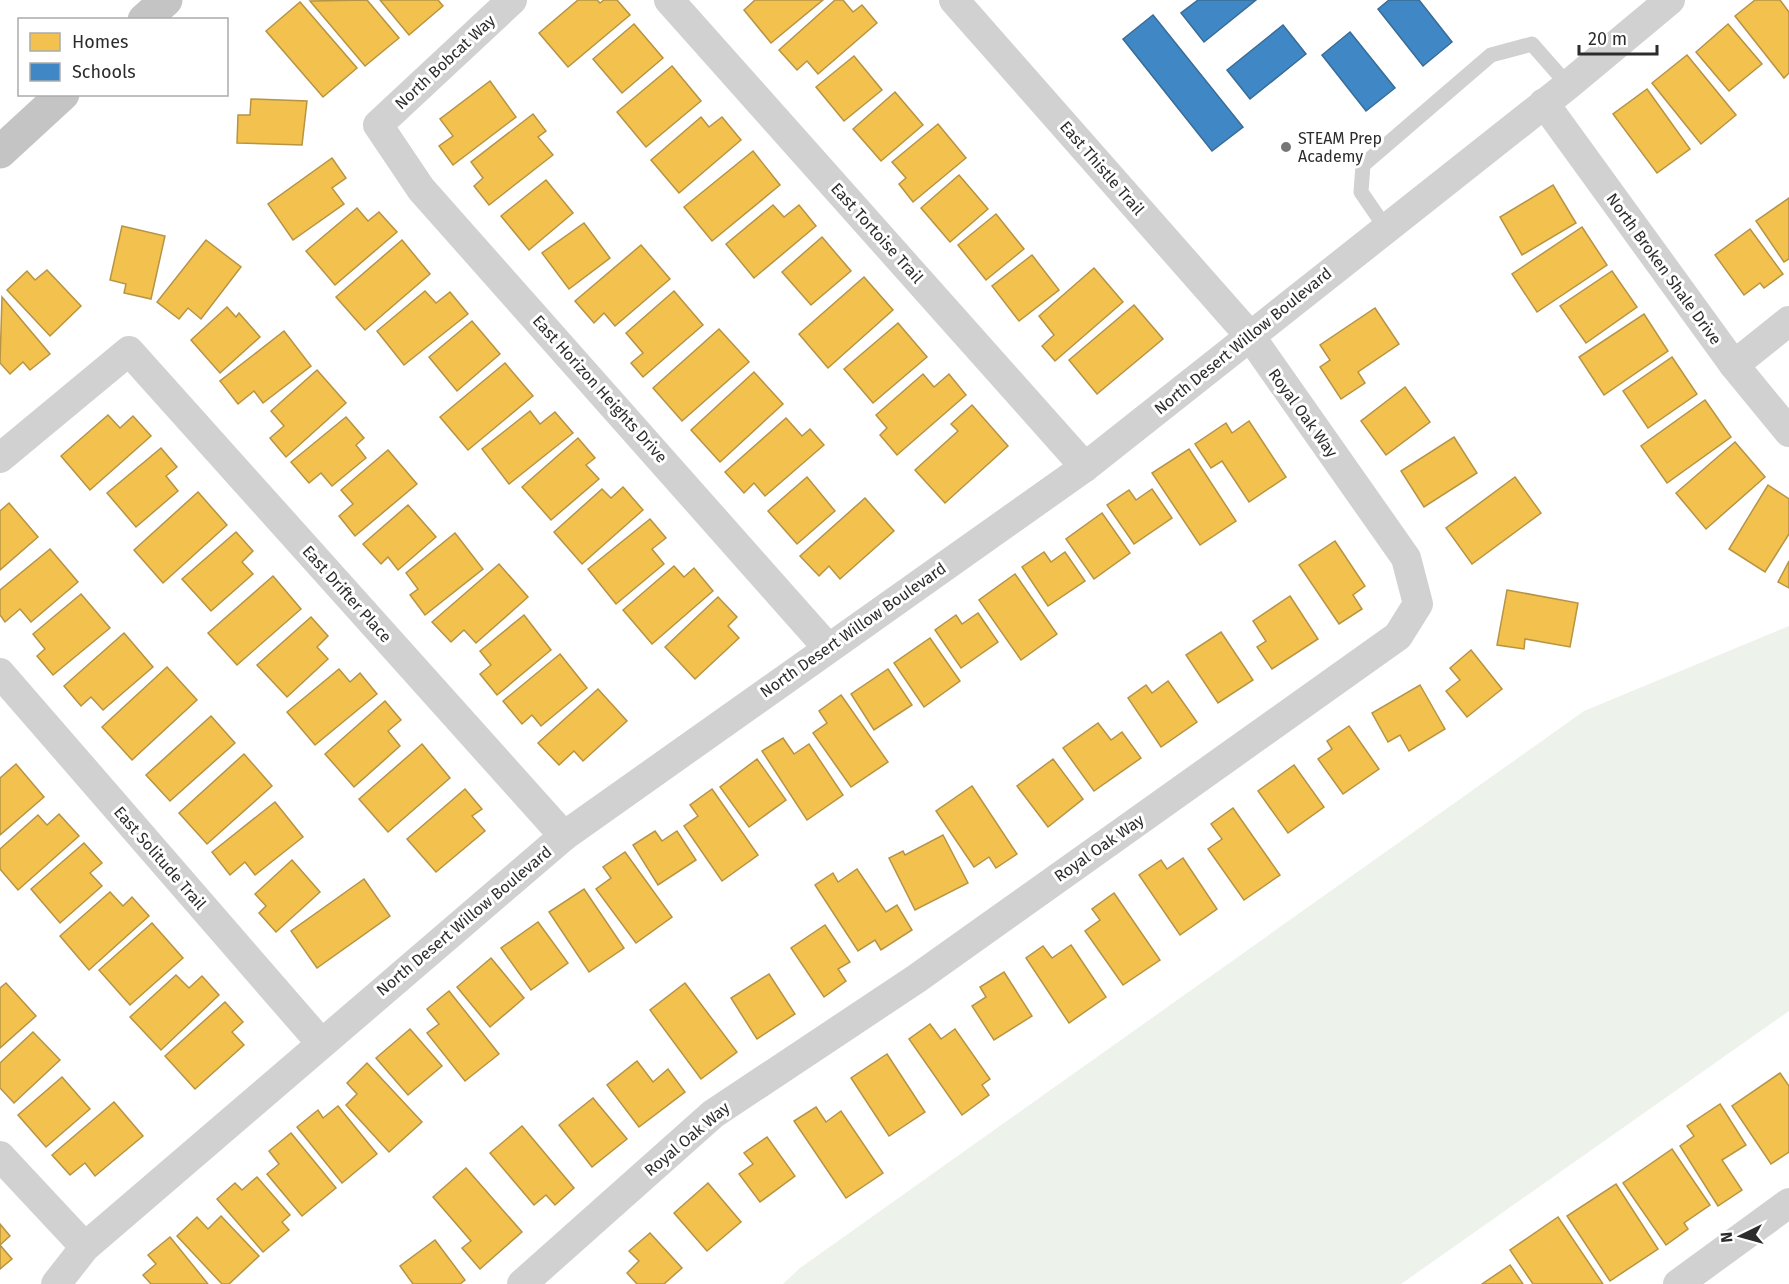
<svg xmlns="http://www.w3.org/2000/svg" width="1789" height="1284" viewBox="0 0 1789 1284" font-family="'Fira Sans',sans-serif">
  <style>
    .green { fill: #edf2eb }
    .homes { fill: #f2c14e; stroke: #b79444; stroke-width: 1.5 }
    .schools { fill: #3f88c5; stroke: #396c97; stroke-width: 1.5 }
    .lines { fill: none; stroke-linecap: round; stroke-linejoin: round }
    .service { stroke: #d1d1d1; stroke-width: 15 }
    .minor { stroke: #d1d1d1; stroke-width: 30 }
    .primary { stroke: #c4c4c4; stroke-width: 33 }
    .poi-dot { fill: #767676; stroke: #fff; stroke-width: 2 }
    .labels { text-anchor: middle; dominant-baseline: central; stroke-width: 6; stroke-linejoin: round; paint-order: stroke }
    .street-label { font-size: 16px; fill: #2c2c2c; stroke: #fff }
    .poi-label { font-size: 16px; fill: #2c2c2c; stroke: #fff; text-anchor: start }
  </style>
  <rect width="100%" height="100%" fill="#fff"/>
  <polygon class="green" points="1789,626 1789,1011 1401,1284 783,1284 800,1268 1584,711"/>
  <g class="homes">
    <polygon points="367,0 399,38 365,66 310,1"/>
    <polygon points="380,0 438,0 443,6 409,35"/>
    <polygon points="578,0 597,0 600,3 604,0 617,0 630,15 568,67 539,33"/>
    <polygon points="755,0 823,0 771,43 744,10"/>
    <polygon points="835,0 843,0 853,12 862,5 877,23 818,74 807,61 797,70 779,50"/>
    <polygon points="1755,0 1780,0 1789,12 1789,73 1784,78 1735,16"/>
    <polygon points="300,2 357,68 323,97 266,31"/>
    <polygon points="634,24 663,58 622,93 593,59"/>
    <polygon points="1728,24 1762,64 1729,91 1696,52"/>
    <polygon points="1687,55 1736,115 1701,144 1652,83"/>
    <polygon points="854,56 882,90 844,121 816,87"/>
    <polygon points="672,66 701,101 646,147 617,112"/>
    <polygon points="490,81 516,117 453,165 439,146 453,136 440,119"/>
    <polygon points="1647,89 1690,149 1657,173 1613,114"/>
    <polygon points="895,92 923,125 881,161 853,129"/>
    <polygon points="251,99 307,101 302,145 237,143 238,115 250,115"/>
    <polygon points="533,114 546,131 538,137 553,155 489,205 474,186 483,178 471,162"/>
    <polygon points="701,117 709,127 722,117 741,140 679,193 651,160"/>
    <polygon points="938,124 966,158 913,202 899,184 906,178 892,162"/>
    <polygon points="753,151 780,185 712,241 684,207"/>
    <polygon points="332,158 346,178 332,188 344,204 293,240 268,204"/>
    <polygon points="959,175 988,209 950,242 921,208"/>
    <polygon points="546,180 573,213 529,250 501,216"/>
    <polygon points="1553,185 1576,223 1522,255 1500,217"/>
    <polygon points="1789,198 1789,259 1784,262 1756,221"/>
    <polygon points="773,205 784,217 799,205 816,226 754,278 726,244"/>
    <polygon points="357,208 368,221 379,212 397,232 335,285 306,251"/>
    <polygon points="996,214 1024,249 986,280 958,245"/>
    <polygon points="584,223 610,258 569,289 542,253"/>
    <polygon points="122,226 165,236 151,299 124,293 126,284 110,280"/>
    <polygon points="1582,227 1607,265 1537,312 1512,274"/>
    <polygon points="1750,229 1783,274 1764,288 1760,283 1744,295 1715,255"/>
    <polygon points="822,237 851,271 811,305 782,272"/>
    <polygon points="206,240 241,267 201,319 188,308 179,319 157,302"/>
    <polygon points="402,240 430,274 365,330 336,297"/>
    <polygon points="641,245 670,279 615,326 604,313 594,323 575,301"/>
    <polygon points="1032,255 1059,290 1019,321 992,286"/>
    <polygon points="1094,268 1123,302 1055,361 1042,346 1054,335 1039,316"/>
    <polygon points="47,270 81,306 50,336 7,290 27,271 35,280"/>
    <polygon points="1612,271 1637,307 1586,343 1560,306"/>
    <polygon points="864,277 893,310 828,368 799,334"/>
    <polygon points="425,291 436,303 450,292 468,314 404,365 377,331"/>
    <polygon points="674,291 703,325 643,377 631,363 643,353 626,333"/>
    <polygon points="2,297 50,354 30,370 23,362 10,374 0,363"/>
    <polygon points="1134,305 1163,339 1097,394 1069,360"/>
    <polygon points="227,307 236,317 239,313 260,337 220,373 191,340"/>
    <polygon points="1375,308 1399,344 1358,372 1365,383 1341,399 1320,367 1330,360 1320,345"/>
    <polygon points="1644,314 1668,351 1604,395 1579,357"/>
    <polygon points="472,321 500,354 457,391 429,357"/>
    <polygon points="898,323 927,357 873,403 844,369"/>
    <polygon points="719,329 749,362 682,421 653,388"/>
    <polygon points="284,331 311,366 263,403 254,391 238,404 220,381"/>
    <polygon points="1672,357 1697,394 1648,428 1623,391"/>
    <polygon points="505,363 533,396 468,450 440,417"/>
    <polygon points="317,370 346,403 286,457 270,438 284,426 271,411"/>
    <polygon points="754,372 783,404 720,462 691,430"/>
    <polygon points="923,374 934,387 949,374 966,395 897,455 880,435 887,428 876,415"/>
    <polygon points="1405,387 1430,422 1386,455 1361,421"/>
    <polygon points="1705,400 1731,437 1667,483 1641,446"/>
    <polygon points="972,405 1008,446 945,503 915,470 958,431 951,424"/>
    <polygon points="530,411 540,424 555,412 573,433 509,484 482,449"/>
    <polygon points="108,415 120,428 133,416 151,436 90,490 61,456"/>
    <polygon points="346,417 364,438 356,445 366,458 332,486 321,473 309,483 291,462"/>
    <polygon points="786,418 802,436 810,429 824,445 765,496 754,483 744,493 725,472"/>
    <polygon points="1249,421 1286,477 1249,502 1222,461 1211,468 1195,444 1226,423 1232,433"/>
    <polygon points="1454,437 1477,473 1424,507 1401,471"/>
    <polygon points="578,438 595,458 586,465 599,479 551,520 522,487"/>
    <polygon points="1735,442 1765,477 1706,529 1676,493"/>
    <polygon points="161,448 177,467 166,476 178,491 136,527 107,493"/>
    <polygon points="1189,449 1236,521 1200,545 1152,473"/>
    <polygon points="388,450 417,484 355,536 339,516 353,504 341,490"/>
    <polygon points="807,477 835,511 797,544 768,511"/>
    <polygon points="1515,477 1541,513 1472,564 1446,528"/>
    <polygon points="1768,485 1789,499 1789,534 1765,572 1729,549"/>
    <polygon points="623,487 643,510 582,564 554,532 602,489 611,498"/>
    <polygon points="1152,489 1172,518 1134,544 1107,505 1129,490 1136,500"/>
    <polygon points="198,492 227,525 163,583 134,550"/>
    <polygon points="865,498 894,531 840,579 829,566 819,576 800,556"/>
    <polygon points="9,503 38,537 0,570 0,511"/>
    <polygon points="408,505 436,537 398,570 388,557 381,564 363,544"/>
    <polygon points="1102,513 1130,553 1094,579 1066,539"/>
    <polygon points="650,519 666,538 652,549 664,564 616,604 588,569"/>
    <polygon points="236,532 253,551 242,562 253,574 211,611 182,579"/>
    <polygon points="455,533 483,569 425,615 410,595 418,589 406,573"/>
    <polygon points="1335,541 1365,586 1353,595 1362,609 1339,624 1299,565"/>
    <polygon points="50,549 78,582 31,622 20,609 5,622 0,615 0,590"/>
    <polygon points="1044,552 1051,562 1065,552 1085,581 1048,606 1022,567"/>
    <polygon points="1789,561 1789,588 1778,582"/>
    <polygon points="499,564 528,597 476,643 464,630 451,642 432,622"/>
    <polygon points="674,566 684,577 694,568 713,591 652,644 623,610"/>
    <polygon points="1015,574 1057,634 1021,660 979,600"/>
    <polygon points="273,576 301,609 237,665 208,633"/>
    <polygon points="1507,590 1578,603 1570,647 1525,639 1524,649 1497,645"/>
    <polygon points="81,594 110,628 53,675 37,656 45,649 33,634"/>
    <polygon points="1290,596 1318,639 1272,669 1257,647 1266,641 1253,621"/>
    <polygon points="718,597 737,617 728,626 739,638 695,679 665,647"/>
    <polygon points="978,613 998,642 961,668 935,630 956,615 962,624"/>
    <polygon points="524,615 551,650 497,695 480,674 491,665 480,651"/>
    <polygon points="311,617 328,636 317,647 328,659 287,697 257,665"/>
    <polygon points="1221,632 1253,680 1218,703 1186,655"/>
    <polygon points="124,633 153,667 103,710 91,697 81,706 64,686"/>
    <polygon points="930,638 960,681 924,707 894,663"/>
    <polygon points="1471,650 1502,689 1467,717 1446,691 1460,680 1450,668"/>
    <polygon points="560,654 587,688 541,726 532,715 522,724 503,701"/>
    <polygon points="167,667 197,700 132,760 102,727"/>
    <polygon points="339,669 350,682 360,673 377,694 315,745 287,712"/>
    <polygon points="888,669 912,705 874,730 851,694"/>
    <polygon points="1168,681 1197,722 1161,747 1128,698 1146,685 1152,693"/>
    <polygon points="1420,685 1445,729 1409,751 1400,735 1388,742 1372,713"/>
    <polygon points="598,689 627,721 583,761 574,751 559,765 538,743"/>
    <polygon points="841,695 888,762 851,787 813,733 827,723 819,711"/>
    <polygon points="385,701 401,720 388,731 400,746 354,787 325,754"/>
    <polygon points="211,716 235,743 170,801 146,775"/>
    <polygon points="1098,723 1111,740 1122,732 1141,758 1094,791 1063,748"/>
    <polygon points="1349,726 1379,769 1343,794 1318,759 1332,749 1327,741"/>
    <polygon points="783,738 794,754 809,744 843,795 807,820 762,751"/>
    <polygon points="422,744 450,778 388,832 359,799"/>
    <polygon points="244,754 272,786 207,844 179,813"/>
    <polygon points="757,759 786,800 749,827 720,787"/>
    <polygon points="1053,759 1083,799 1048,827 1017,786"/>
    <polygon points="16,764 44,797 0,835 0,778"/>
    <polygon points="1294,765 1324,807 1288,833 1258,791"/>
    <polygon points="972,786 1017,854 996,868 989,857 974,867 936,811"/>
    <polygon points="465,789 482,809 472,816 485,831 436,872 407,839"/>
    <polygon points="712,789 758,855 722,881 684,826 698,816 690,805"/>
    <polygon points="275,802 303,837 255,875 245,862 230,875 212,852"/>
    <polygon points="1233,808 1280,875 1244,900 1208,849 1222,839 1211,824"/>
    <polygon points="59,814 79,836 18,890 0,869 0,849 38,815 47,825"/>
    <polygon points="655,831 662,841 677,831 696,860 658,885 633,845"/>
    <polygon points="943,835 968,883 915,910 889,858 903,851 905,855"/>
    <polygon points="84,843 102,863 90,873 102,886 60,923 31,889"/>
    <polygon points="625,852 672,917 636,943 596,889 611,878 603,867"/>
    <polygon points="1183,858 1217,909 1180,935 1139,875 1161,860 1167,869"/>
    <polygon points="292,860 320,892 276,932 259,913 266,906 255,894"/>
    <polygon points="857,869 886,912 897,905 912,930 881,950 875,940 858,951 815,885 833,873 838,882"/>
    <polygon points="364,879 390,916 317,968 291,931"/>
    <polygon points="584,889 624,948 589,972 549,912"/>
    <polygon points="110,892 123,906 132,897 149,916 89,970 60,936"/>
    <polygon points="1114,893 1160,960 1123,985 1085,931 1100,920 1092,909"/>
    <polygon points="538,922 568,963 531,990 501,948"/>
    <polygon points="152,923 183,958 130,1005 99,970"/>
    <polygon points="825,925 850,962 838,969 846,981 824,997 791,948"/>
    <polygon points="1071,945 1106,997 1069,1023 1026,958 1043,946 1052,958"/>
    <polygon points="491,958 524,998 490,1027 457,987"/>
    <polygon points="1004,972 1032,1016 994,1040 972,1006 986,997 980,987"/>
    <polygon points="769,974 795,1014 757,1039 731,998"/>
    <polygon points="176,975 189,988 202,976 219,995 161,1050 130,1017"/>
    <polygon points="6,983 36,1016 0,1048 0,988"/>
    <polygon points="685,983 737,1052 701,1079 650,1010"/>
    <polygon points="449,991 499,1054 465,1081 427,1033 439,1024 427,1009"/>
    <polygon points="225,1002 243,1022 232,1032 244,1045 195,1089 165,1056"/>
    <polygon points="930,1024 941,1039 955,1029 990,1079 982,1085 989,1095 962,1115 909,1039"/>
    <polygon points="410,1029 442,1066 408,1095 376,1058"/>
    <polygon points="33,1032 60,1060 14,1103 0,1088 0,1063"/>
    <polygon points="887,1054 925,1112 889,1136 851,1078"/>
    <polygon points="637,1061 653,1082 668,1069 685,1092 639,1127 607,1085"/>
    <polygon points="367,1063 422,1122 389,1152 346,1105 357,1094 347,1083"/>
    <polygon points="1780,1073 1789,1086 1789,1152 1771,1164 1732,1106"/>
    <polygon points="62,1077 90,1109 46,1147 18,1115"/>
    <polygon points="593,1098 627,1139 592,1167 559,1125"/>
    <polygon points="114,1102 143,1136 95,1176 85,1163 70,1175 52,1155"/>
    <polygon points="1720,1104 1746,1145 1722,1160 1742,1190 1718,1206 1680,1146 1694,1136 1687,1126"/>
    <polygon points="338,1106 377,1154 342,1183 297,1127 318,1110 323,1118"/>
    <polygon points="816,1107 826,1122 841,1111 883,1173 846,1198 794,1121"/>
    <polygon points="522,1126 574,1188 555,1205 546,1195 534,1205 490,1153"/>
    <polygon points="291,1133 336,1188 302,1216 267,1174 279,1164 269,1151"/>
    <polygon points="767,1137 795,1176 760,1202 739,1174 753,1164 744,1153"/>
    <polygon points="1672,1149 1710,1205 1684,1223 1688,1229 1666,1245 1623,1183"/>
    <polygon points="466,1168 522,1232 480,1269 462,1248 471,1241 433,1197"/>
    <polygon points="257,1177 290,1215 282,1222 289,1230 263,1252 217,1199 235,1183 242,1190"/>
    <polygon points="708,1183 741,1222 707,1251 674,1213"/>
    <polygon points="1616,1184 1658,1249 1610,1281 1567,1216"/>
    <polygon points="221,1216 259,1256 229,1284 222,1284 177,1236 197,1217 208,1229"/>
    <polygon points="1558,1217 1603,1284 1533,1284 1510,1250"/>
    <polygon points="0,1224 10,1236 0,1245 12,1259 0,1269"/>
    <polygon points="650,1233 682,1268 664,1284 637,1284 627,1273 639,1261 629,1251"/>
    <polygon points="170,1237 208,1284 151,1284 143,1275 156,1264 148,1255"/>
    <polygon points="435,1240 465,1280 460,1284 413,1284 400,1266"/>
    <polygon points="1510,1265 1523,1284 1482,1284"/>
  </g>
  <g class="schools">
    <polygon points="1198,0 1256,0 1204,42 1181,13"/>
    <polygon points="1389,0 1419,0 1452,42 1423,66 1378,9"/>
    <polygon points="1153,15 1243,127 1212,151 1123,39"/>
    <polygon points="1283,25 1306,54 1250,99 1227,70"/>
    <polygon points="1350,32 1395,88 1366,111 1322,55"/>
  </g>
  <g class="lines">
    <polyline class="service" points="1385,227 1361,192 1363,165 1491,55 1532,44 1568,85"/>
    <g class="minor">
      <polyline points="512,0 378,125 421,189 828,648"/>
      <polyline points="669,0 1085,467"/>
      <polyline points="1544,103 1734,365 1789,432"/>
      <polyline points="1734,365 1789,321"/>
      <polyline points="0,458 129,351 564,836"/>
      <polyline points="0,673 321,1043"/>
      <polyline points="0,1156 85,1247"/>
      <polyline points="56,1284 85,1247 564,836 1085,467 1568,85 1670,0"/>
      <polyline points="522,1284 713,1114 916,979 1398,636 1418,604 1406,558 1250,336 954,0"/>
      <polyline points="1678,1284 1789,1203"/>
    </g>
    <g class="primary">
      <polyline points="144,20 166,0"/>
      <polyline points="0,152 63,94"/>
    </g>
  </g>
  <circle class="poi-dot" cx="1286" cy="147" r="6"/>
  <g class="labels">
    <g class="street-label">
      <text transform="translate(445 62) rotate(-43)">North Bobcat Way</text>
      <text transform="translate(1102 168) rotate(49)">East Thistle Trail</text>
      <text transform="translate(877 233) rotate(48)">East Tortoise Trail</text>
      <text transform="translate(1664 269) rotate(54)">North Broken Shale Drive</text>
      <text transform="translate(1243 341) rotate(-39)">North Desert Willow Boulevard</text>
      <text transform="translate(600 389) rotate(48)">East Horizon Heights Drive</text>
      <text transform="translate(1303 413) rotate(54)">Royal Oak Way</text>
      <text transform="translate(347 594) rotate(48)">East Drifter Place</text>
      <text transform="translate(853 630) rotate(-35)">North Desert Willow Boulevard</text>
      <text transform="translate(1099 848) rotate(-35)">Royal Oak Way</text>
      <text transform="translate(160 858) rotate(49)">East Solitude Trail</text>
      <text transform="translate(464 921) rotate(-40)">North Desert Willow Boulevard</text>
      <text transform="translate(687 1139) rotate(-40)">Royal Oak Way</text>
    </g>
    <g class="poi-label">
      <text x="1298" y="138">STEAM Prep<tspan x="1298" dy="18">Academy</tspan></text>
    </g>
  </g>
  <rect x="18" y="18" width="210" height="78" fill="#ffffff" stroke="#ababab" stroke-width="1.5"/>
  <rect x="30" y="33" width="30" height="18" fill="#f2c14e" stroke="#ababab" stroke-width="1.5"/>
  <text x="72" y="48" font-size="18" fill="#2c2c2c">Homes</text>
  <rect x="30" y="63" width="30" height="18" fill="#3f88c5" stroke="#ababab" stroke-width="1.5"/>
  <text x="72" y="78" font-size="18" fill="#2c2c2c">Schools</text>
  <g transform="translate(1741 1236) rotate(265)" stroke="#ffffff" stroke-width="4.5" paint-order="stroke">
  <path d="M0-4.5L10 22L0 15L-10 22Z" fill="#2c2c2c"/>
  <text y="-9" font-size="16" font-weight="bold" text-anchor="middle" fill="#2c2c2c">N</text>
  </g>
  <path d="M1579 45v9h78v-9" fill="none" stroke="#2c2c2c" stroke-width="3"/>
  <text x="1588" y="45" font-size="18" fill="#2c2c2c" stroke="#ffffff" stroke-width="4.5" paint-order="stroke">20 m</text>
</svg>
